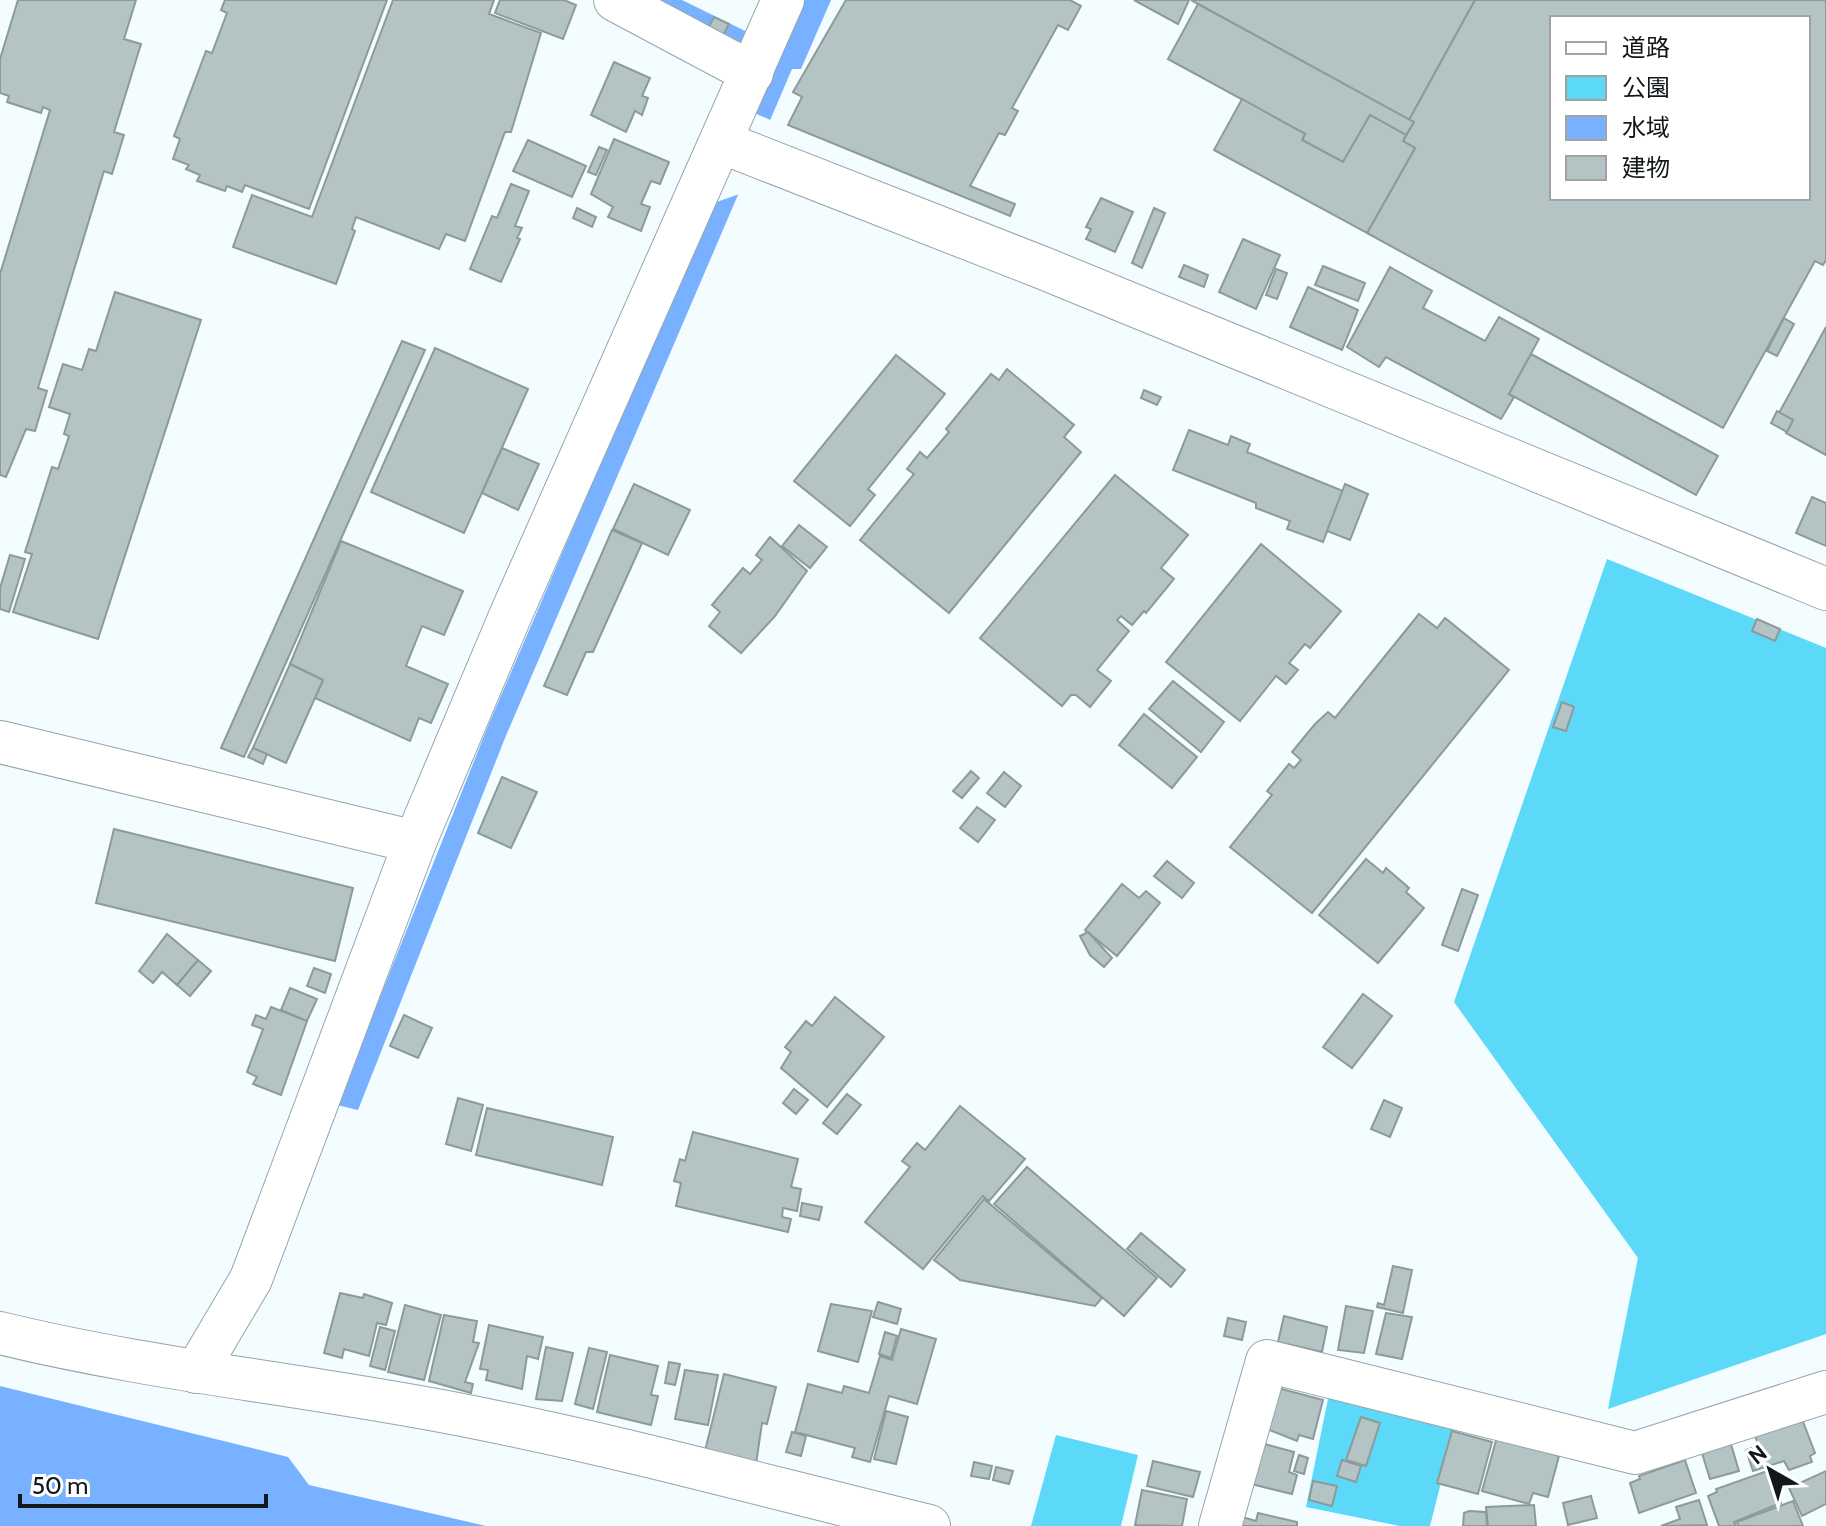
<svg xmlns="http://www.w3.org/2000/svg" width="1826" height="1526" viewBox="0 0 1826 1526" font-family="Cabin,'Noto Sans JP',sans-serif">
  <style>
    .green { fill: #5cd8f8 }
    .water { fill: #77b1ff }
    .pier { fill: #f3fcfe }
    .building { fill: #b4c3c3; stroke: #8c9a9b; stroke-width: 2; fill-rule: evenodd }
    .lines { fill: none; stroke-linecap: round; stroke-linejoin: round }
    .minor-casing { stroke: #97a5a9; stroke-width: 44 }
    .minor { stroke: #fff; stroke-width: 42 }
  </style>
  <rect width="100%" height="100%" fill="#f3fcfe"/>
  <g class="green">
    <polygon points="1607,559 1826,648 1826,1334 1608,1409 1638,1258 1454,1002"/>
    <polygon points="1329,1394 1456,1423 1430,1526 1400,1526 1306,1507"/>
    <polygon points="1056,1435 1138,1455 1121,1526 1031,1526"/>
  </g>
  <g class="water">
    <polygon points="644,0 682,0 780,48 795,0 831,0 801,69 792,69 505,738 358,1110 337,1105 488,726 773,62"/>
    <polygon points="0,1386 288,1457 309,1485 486,1526 0,1526"/>
  </g>
  <polygon class="pier" points="750,111 775,122 745,192 711,204"/>
  <g class="building">
    <polygon points="18,0 136,0 124,39 141,44 114,132 124,135 112,174 104,171 38,388 47,391 35,431 26,429 6,477 0,475 0,274 50,110 43,107 41,113 7,102 9,96 0,93 0,59"/>
    <polygon points="225,0 387,0 309,209 245,185 242,192 227,186 225,191 197,181 200,175 186,169 189,165 173,159 180,139 174,136 206,51 212,53 227,13 221,10"/>
    <polygon points="393,0 494,0 489,14 541,33 511,132 505,132 465,241 446,234 439,249 356,217 352,229 355,231 336,284 233,247 252,195 312,217"/>
    <polygon points="500,0 564,0 576,5 563,39 495,13"/>
    <polygon points="846,0 1070,0 1081,6 1068,30 1058,25 1012,108 1018,111 1005,135 999,133 970,186 1015,204 1010,216 788,125 802,97 793,92"/>
    <polygon points="1134,0 1189,0 1178,24"/>
    <polygon points="1191,0 1475,0 1409,120"/>
    <path d="M1475 0H1826V260L1823 265 1815 261 1723 428 1367 233 1415 148 1403 141 1414 122 1409 120ZM1552 18H1808V198H1552Z"/>
    <polygon points="1198,4 1414,122 1406,135 1370,115 1343,162 1302,140 1305,134 1168,59"/>
    <polygon points="714,17 729,24 722,37 707,30"/>
    <polygon points="614,62 650,78 642,96 648,98 642,115 635,111 626,132 591,115"/>
    <polygon points="1242,99 1305,134 1302,140 1343,162 1370,115 1406,135 1403,141 1415,148 1367,233 1214,150"/>
    <polygon points="614,139 669,162 660,184 651,181 641,204 650,207 641,231 608,217 613,207 591,194"/>
    <polygon points="528,140 586,166 572,197 513,171"/>
    <polygon points="599,147 607,150 596,175 588,172"/>
    <polygon points="511,184 529,191 515,226 522,228 517,238 520,239 501,282 470,269 492,216 497,218"/>
    <polygon points="1101,198 1133,212 1115,252 1086,239 1091,229 1086,227"/>
    <polygon points="577,208 596,217 592,227 573,218"/>
    <polygon points="1154,208 1165,213 1142,268 1132,263"/>
    <polygon points="1243,239 1280,255 1256,309 1219,292"/>
    <polygon points="1184,265 1208,275 1204,287 1179,277"/>
    <polygon points="1323,266 1365,283 1358,301 1315,285"/>
    <polygon points="1390,267 1432,291 1423,308 1485,341 1499,317 1539,339 1509,394 1514,397 1501,419 1386,357 1379,367 1347,347"/>
    <polygon points="1276,269 1287,273 1277,299 1266,295"/>
    <polygon points="1308,287 1358,310 1342,350 1290,327"/>
    <polygon points="115,292 201,320 98,639 13,612 32,554 25,552 52,467 58,469 69,436 64,434 70,414 49,407 63,364 82,370 89,349 96,351"/>
    <polygon points="1784,318 1794,324 1777,356 1767,351"/>
    <polygon points="1826,327 1826,455 1786,433 1793,420 1779,413"/>
    <polygon points="402,341 425,350 244,757 221,748"/>
    <polygon points="435,348 528,389 464,533 371,492"/>
    <polygon points="1531,354 1718,456 1696,495 1509,394"/>
    <polygon points="896,355 945,394 868,489 875,495 850,526 794,481"/>
    <polygon points="1007,369 1074,425 1064,437 1081,452 949,613 860,540 914,474 907,469 920,452 927,458 949,432 946,429 991,374 999,380"/>
    <polygon points="1144,390 1161,397 1157,405 1141,398"/>
    <polygon points="1777,411 1793,420 1787,432 1771,423"/>
    <polygon points="1189,430 1228,445 1231,436 1250,444 1247,452 1343,491 1323,542 1287,529 1290,521 1256,508 1256,503 1173,470"/>
    <polygon points="502,448 539,464 518,510 482,493"/>
    <polygon points="1115,475 1188,535 1161,568 1174,579 1146,613 1144,611 1132,625 1121,616 1117,620 1129,631 1097,670 1111,681 1090,707 1076,695 1071,695 1062,706 980,638"/>
    <polygon points="634,484 690,510 668,555 613,529"/>
    <polygon points="1345,484 1368,494 1350,540 1327,531"/>
    <polygon points="1812,497 1826,503 1826,546 1796,533"/>
    <polygon points="799,525 827,547 810,568 782,546"/>
    <polygon points="612,530 642,543 593,652 586,652 567,695 544,686"/>
    <polygon points="770,537 807,571 775,616 741,653 709,626 720,612 712,605 743,568 750,574 762,560 756,555"/>
    <polygon points="341,541 463,591 444,635 422,626 406,666 448,684 431,723 419,718 410,741 315,698 323,680 290,664"/>
    <polygon points="1261,544 1341,611 1310,648 1305,644 1289,663 1298,670 1286,684 1276,676 1240,721 1166,662"/>
    <polygon points="10,555 25,559 9,612 0,609 0,588"/>
    <polygon points="1419,614 1437,628 1445,618 1509,670 1312,913 1230,847 1272,795 1267,791 1289,764 1294,768 1301,760 1292,752 1315,724 1328,712 1335,718"/>
    <polygon points="1757,619 1780,629 1775,641 1752,631"/>
    <polygon points="290,664 323,680 286,763 253,748"/>
    <polygon points="1173,681 1224,722 1201,752 1149,709"/>
    <polygon points="1562,702 1574,707 1566,731 1553,727"/>
    <polygon points="1144,714 1197,757 1172,788 1119,745"/>
    <polygon points="253,748 267,754 263,764 248,757"/>
    <polygon points="971,771 979,778 962,798 953,791"/>
    <polygon points="1004,772 1021,786 1005,807 987,793"/>
    <polygon points="502,777 537,792 511,848 478,833"/>
    <polygon points="977,807 995,820 978,842 960,828"/>
    <polygon points="114,829 353,888 335,961 96,903"/>
    <polygon points="1366,859 1383,873 1386,868 1409,888 1406,892 1424,908 1378,963 1319,915"/>
    <polygon points="1167,861 1194,883 1182,898 1154,876"/>
    <polygon points="1122,884 1139,898 1146,891 1160,903 1117,956 1085,930"/>
    <polygon points="1462,889 1478,895 1458,951 1442,945"/>
    <polygon points="1088,932 1112,958 1104,967 1090,955 1080,936"/>
    <polygon points="167,934 198,960 177,985 162,972 153,983 139,971"/>
    <polygon points="198,960 211,971 190,996 177,985"/>
    <polygon points="314,968 331,974 325,993 307,986"/>
    <polygon points="290,988 317,999 307,1021 281,1010"/>
    <polygon points="1363,994 1392,1016 1352,1068 1323,1047"/>
    <polygon points="835,997 884,1037 827,1107 781,1068 791,1052 785,1047 806,1021 812,1026"/>
    <polygon points="271,1007 307,1021 281,1095 253,1084 257,1077 247,1072 263,1029 252,1025 256,1015 266,1019"/>
    <polygon points="404,1015 432,1028 418,1058 390,1046"/>
    <polygon points="794,1089 808,1100 796,1114 783,1103"/>
    <polygon points="847,1094 861,1105 837,1134 823,1123"/>
    <polygon points="458,1098 483,1105 471,1151 446,1144"/>
    <polygon points="1384,1100 1402,1108 1390,1137 1371,1129"/>
    <polygon points="960,1106 1025,1159 989,1201 983,1196 923,1269 865,1222 910,1167 902,1161 917,1143 925,1150"/>
    <polygon points="487,1108 613,1137 602,1185 476,1155"/>
    <polygon points="693,1132 798,1159 791,1187 801,1189 797,1211 783,1208 782,1217 791,1219 788,1232 676,1206 681,1183 674,1181 680,1159 685,1161"/>
    <polygon points="1027,1167 1157,1278 1124,1316 994,1204"/>
    <polygon points="984,1199 1102,1298 1095,1306 960,1280 934,1260"/>
    <polygon points="802,1203 822,1207 819,1220 800,1216"/>
    <polygon points="1141,1233 1185,1270 1171,1287 1127,1249"/>
    <polygon points="1393,1266 1412,1270 1403,1313 1377,1307 1378,1303 1384,1305"/>
    <polygon points="340,1293 363,1298 364,1294 392,1303 386,1325 377,1323 369,1356 344,1349 342,1358 324,1353"/>
    <polygon points="878,1302 901,1309 897,1324 873,1317"/>
    <polygon points="831,1304 872,1311 858,1362 818,1351"/>
    <polygon points="405,1305 441,1315 424,1380 388,1372"/>
    <polygon points="1346,1306 1373,1311 1364,1353 1338,1350"/>
    <polygon points="1386,1313 1412,1317 1402,1359 1376,1354"/>
    <polygon points="444,1315 477,1321 473,1342 479,1343 465,1382 473,1384 471,1393 429,1381"/>
    <polygon points="1284,1316 1327,1327 1322,1352 1278,1342"/>
    <polygon points="1228,1318 1246,1322 1242,1340 1224,1336"/>
    <polygon points="489,1325 543,1337 538,1359 527,1356 522,1389 486,1380 488,1370 480,1369"/>
    <polygon points="380,1327 395,1331 385,1370 370,1366"/>
    <polygon points="901,1329 936,1339 917,1404 889,1396 870,1462 852,1457 855,1448 795,1432 808,1384 842,1393 844,1386 869,1393 880,1356 892,1360"/>
    <polygon points="885,1332 897,1336 891,1358 879,1354"/>
    <polygon points="546,1347 573,1353 562,1401 536,1399"/>
    <polygon points="589,1348 607,1352 593,1409 575,1404"/>
    <polygon points="610,1355 658,1366 651,1395 658,1396 651,1425 597,1412"/>
    <polygon points="669,1362 680,1364 675,1385 665,1383"/>
    <polygon points="685,1370 718,1375 708,1425 675,1419"/>
    <polygon points="724,1374 776,1387 767,1424 762,1423 756,1464 705,1451"/>
    <polygon points="1278,1388 1323,1400 1313,1439 1299,1435 1297,1441 1267,1429"/>
    <polygon points="886,1411 908,1417 896,1464 874,1459"/>
    <polygon points="1361,1417 1380,1423 1366,1466 1346,1460"/>
    <polygon points="1802,1419 1815,1453 1810,1456 1812,1462 1789,1470 1784,1461 1753,1471 1746,1450 1759,1446 1755,1436"/>
    <polygon points="1452,1431 1492,1442 1478,1494 1437,1483"/>
    <polygon points="792,1432 806,1436 801,1456 786,1452"/>
    <polygon points="1497,1437 1559,1456 1548,1497 1533,1493 1529,1504 1482,1491"/>
    <polygon points="1730,1441 1739,1471 1710,1479 1701,1450"/>
    <polygon points="1261,1443 1294,1452 1289,1472 1297,1475 1292,1494 1251,1484"/>
    <polygon points="1299,1455 1308,1458 1304,1474 1294,1471"/>
    <polygon points="1342,1460 1361,1466 1356,1482 1337,1476"/>
    <polygon points="1685,1460 1696,1493 1639,1513 1630,1483 1640,1479 1639,1476"/>
    <polygon points="1153,1461 1200,1472 1193,1497 1147,1486"/>
    <polygon points="974,1462 992,1466 989,1479 971,1476"/>
    <polygon points="996,1467 1013,1471 1009,1484 993,1480"/>
    <polygon points="1770,1470 1781,1503 1734,1522 1736,1526 1719,1526 1708,1496 1717,1492 1716,1489"/>
    <polygon points="1826,1471 1826,1504 1802,1516 1789,1488"/>
    <polygon points="1313,1481 1337,1486 1332,1506 1309,1500"/>
    <polygon points="1142,1490 1187,1499 1182,1526 1135,1525"/>
    <polygon points="1591,1496 1597,1518 1568,1525 1563,1503"/>
    <polygon points="1699,1500 1707,1525 1661,1526 1680,1519 1676,1507"/>
    <polygon points="1793,1501 1803,1526 1738,1526 1737,1522"/>
    <polygon points="1534,1505 1536,1526 1488,1526 1486,1507"/>
    <polygon points="1469,1511 1486,1512 1487,1526 1463,1526 1464,1513"/>
    <polygon points="1258,1513 1297,1522 1297,1526 1240,1526 1242,1517 1256,1521"/>
  </g>
  <g class="lines">
    <g class="minor-casing">
      <g id="minor">
        <polyline points="615,0 752,73"/>
        <polyline points="721,142 1043,268 1826,589"/>
        <polyline points="0,742 415,842"/>
        <path d="M0 1333C159 1372 322 1386 482 1419 632 1449 780 1490 929 1526"/>
        <polyline points="196,1372 251,1279 415,842 511,614 783,0"/>
        <polyline points="1220,1526 1267,1361 1635,1453 1826,1392"/>
      </g>
    </g>
    <use href="#minor" class="minor"/>
  </g>
  <rect x="1550" y="16" width="260" height="184" fill="#ffffff" stroke="#a0a2a3" stroke-width="2"/>
  <rect x="1566" y="42" width="40" height="12" fill="#ffffff" stroke="#a0a2a3" stroke-width="2"/>
  <text x="1622" y="56" font-size="24" fill="#121719">道路</text>
  <rect x="1566" y="76" width="40" height="24" fill="#5cd8f8" stroke="#a0a2a3" stroke-width="2"/>
  <text x="1622" y="96" font-size="24" fill="#121719">公園</text>
  <rect x="1566" y="116" width="40" height="24" fill="#77b1ff" stroke="#a0a2a3" stroke-width="2"/>
  <text x="1622" y="136" font-size="24" fill="#121719">水域</text>
  <rect x="1566" y="156" width="40" height="24" fill="#b4c3c3" stroke="#a0a2a3" stroke-width="2"/>
  <text x="1622" y="176" font-size="24" fill="#121719">建物</text>
  <g transform="translate(1770 1470) rotate(321)" stroke="#ffffff" stroke-width="6" paint-order="stroke">
  <path d="M0-6L14 30L0 20L-14 30Z" fill="#121719"/>
  <text y="-12" font-size="22" font-weight="bold" text-anchor="middle" fill="#121719">N</text>
  </g>
  <path d="M20 1494v12h246v-12" fill="none" stroke="#121719" stroke-width="4"/>
  <text x="32" y="1494" font-size="24" fill="#121719" stroke="#ffffff" stroke-width="6" paint-order="stroke">50 m</text>
</svg>
